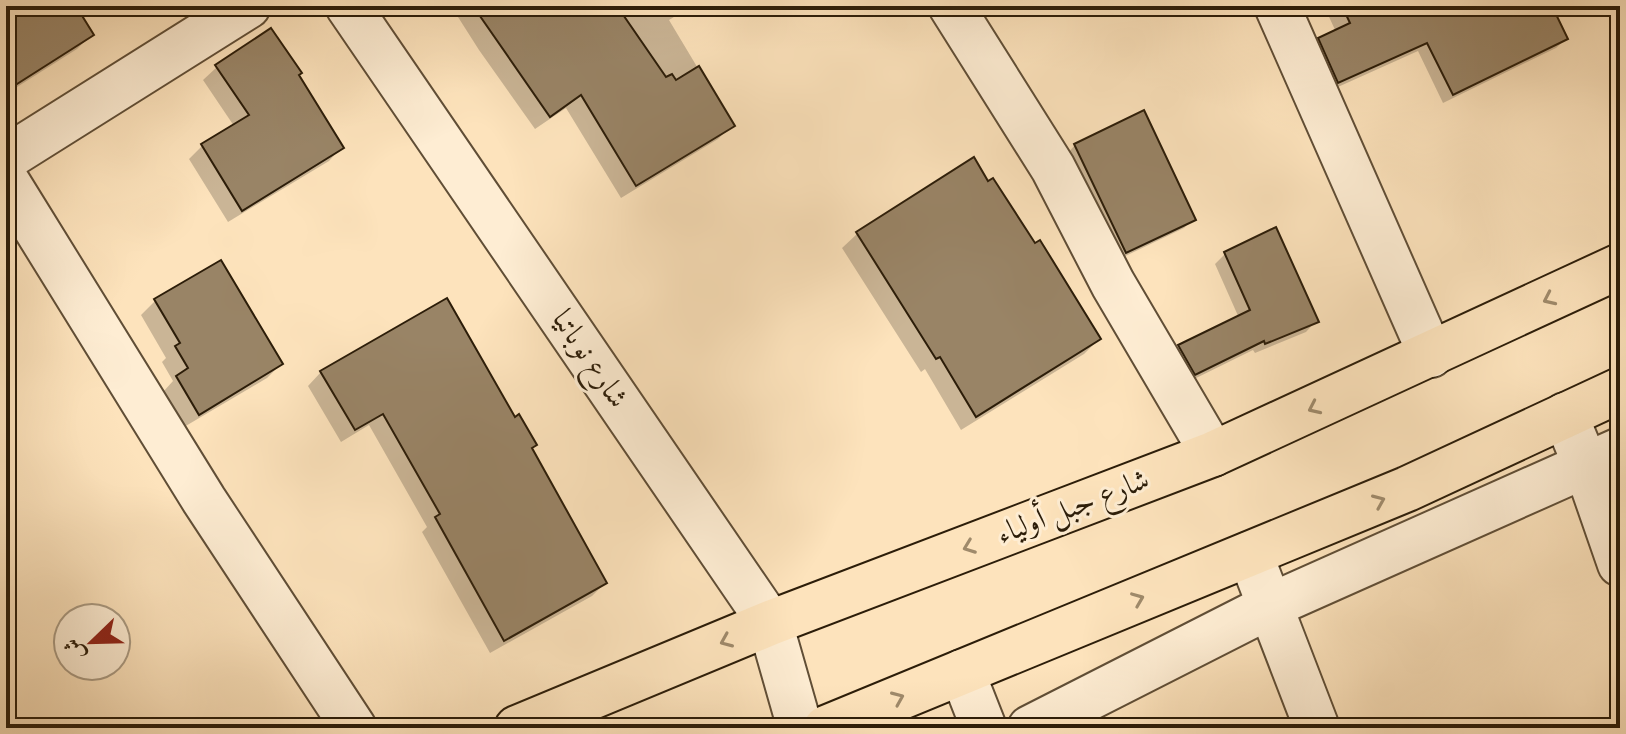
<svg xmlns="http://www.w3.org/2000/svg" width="1626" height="734" viewBox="0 0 1626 734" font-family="'Libre Bodoni',Amiri,serif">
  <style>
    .shadow { fill: #0003 }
    .building { fill: #998466; stroke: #2c1d09; stroke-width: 2 }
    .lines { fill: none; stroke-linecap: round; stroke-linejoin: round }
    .minor-casing { stroke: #604e36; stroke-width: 48 }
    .major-casing { stroke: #2c1d09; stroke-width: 48 }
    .minor { stroke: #feedd3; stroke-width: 44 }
    .major { stroke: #fde3bc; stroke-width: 44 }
    .oneway { stroke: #9f8a6b }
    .labels { text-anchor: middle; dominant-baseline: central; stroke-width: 6; stroke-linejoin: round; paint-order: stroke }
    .street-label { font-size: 30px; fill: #2c1d09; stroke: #feedd3 }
  </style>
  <rect width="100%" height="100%" fill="#fde3bc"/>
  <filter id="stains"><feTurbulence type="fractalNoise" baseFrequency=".0025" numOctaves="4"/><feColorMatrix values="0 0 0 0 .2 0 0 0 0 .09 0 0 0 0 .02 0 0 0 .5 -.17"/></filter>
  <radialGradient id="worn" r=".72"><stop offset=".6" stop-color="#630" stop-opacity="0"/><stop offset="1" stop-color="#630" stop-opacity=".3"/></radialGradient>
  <g class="shadow">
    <polygon points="6,6 73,6 91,35 77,49 6,94"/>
    <polygon points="451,6 692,6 669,20 732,125 718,139 621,198 566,108 535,129 479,50"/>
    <polygon points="1324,6 1550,6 1566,39 1556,48 1443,103 1418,51 1329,91 1310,49 1320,39 1336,32"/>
    <polygon points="217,67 297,75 342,147 329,161 228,222 189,159 203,145 234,126 203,80"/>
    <polygon points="1075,145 1193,219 1184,228 1117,260 1067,154"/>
    <polygon points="973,160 1099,339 1084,354 961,430 925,369 921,372 842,248 857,234"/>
    <polygon points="1225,254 1316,321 1306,332 1255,353 1253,350 1184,384 1169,357 1179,347 1239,318 1215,264"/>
    <polygon points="155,301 281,364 267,378 184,427 163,392 173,381 162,362 166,358 141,315"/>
    <polygon points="321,372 515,419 605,583 592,596 490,653 422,532 427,527 369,425 341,442 308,386"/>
  </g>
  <g class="building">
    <polygon points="6,6 76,6 94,35 6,91"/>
    <polygon points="473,6 617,6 666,77 672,74 676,80 699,66 735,126 636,186 581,95 550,117"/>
    <polygon points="1342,6 1552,6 1568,39 1453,95 1427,43 1338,83 1318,38 1350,23"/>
    <polygon points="271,28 302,73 299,75 344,148 242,211 201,144 249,115 215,65"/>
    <polygon points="1144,110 1196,220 1126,253 1074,144"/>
    <polygon points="974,157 988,181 993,178 1035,243 1040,240 1101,339 976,417 940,357 936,359 856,232"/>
    <polygon points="1276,227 1319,322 1265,344 1264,341 1195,375 1178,345 1250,310 1224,252"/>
    <polygon points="221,260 283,364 199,415 176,376 188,368 175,346 180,343 154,299"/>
    <polygon points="447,298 515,417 519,414 537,445 532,448 607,583 504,641 435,517 440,514 383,414 355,430 320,371"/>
  </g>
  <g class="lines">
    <g class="minor-casing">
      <g id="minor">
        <polyline points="348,6 770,623 800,728"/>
        <polyline points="951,6 1053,168 1113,284 1213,454"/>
        <polyline points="1277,6 1431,355"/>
        <polyline points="6,158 248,6"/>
        <polyline points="6,180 204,500 354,728"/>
        <polyline points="1565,415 1586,466 1620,564"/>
        <polyline points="1250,554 1317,728"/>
        <polyline points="962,672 984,728"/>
        <polyline points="1030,728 1270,606 1620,450"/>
      </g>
    </g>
    <g class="major-casing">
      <g id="major">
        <polyline points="517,728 770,623 1213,454 1620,266"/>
        <polyline points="826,728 1407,489 1620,390"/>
      </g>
    </g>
    <use href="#minor" class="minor"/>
    <use href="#major" class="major"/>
  </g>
  <defs><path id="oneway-chevron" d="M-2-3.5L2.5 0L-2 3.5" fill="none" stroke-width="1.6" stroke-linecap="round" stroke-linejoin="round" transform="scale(2)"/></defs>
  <g class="oneway">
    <use href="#oneway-chevron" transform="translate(1549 299) rotate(155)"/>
    <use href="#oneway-chevron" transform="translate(1314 408) rotate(155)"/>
    <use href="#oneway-chevron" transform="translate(1379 501) rotate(-23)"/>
    <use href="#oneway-chevron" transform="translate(969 547) rotate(159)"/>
    <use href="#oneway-chevron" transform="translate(1138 599) rotate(-22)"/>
    <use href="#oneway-chevron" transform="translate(726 641) rotate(157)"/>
    <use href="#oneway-chevron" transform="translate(898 698) rotate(-23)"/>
  </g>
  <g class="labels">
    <g class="street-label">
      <text transform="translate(590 359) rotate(56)">شارع نوباتيا</text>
      <text transform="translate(1073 507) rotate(-21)">شارع جبل أولياء</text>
    </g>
  </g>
  <rect width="1626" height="734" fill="none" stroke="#fde3bc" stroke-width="32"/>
  <rect x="8" y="8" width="1610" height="718" fill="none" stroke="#2c1d09" stroke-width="4"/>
  <rect x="16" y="16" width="1594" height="702" fill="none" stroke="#2c1d09" stroke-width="2"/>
  <g transform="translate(92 642) rotate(247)"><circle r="38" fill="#feedd3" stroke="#aa9a82" stroke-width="2"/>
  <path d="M0-6L14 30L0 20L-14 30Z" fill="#8f2418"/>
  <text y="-12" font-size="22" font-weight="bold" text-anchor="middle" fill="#2c1d09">ش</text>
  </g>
  <rect width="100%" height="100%" filter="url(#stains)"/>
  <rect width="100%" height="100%" fill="url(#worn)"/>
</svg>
